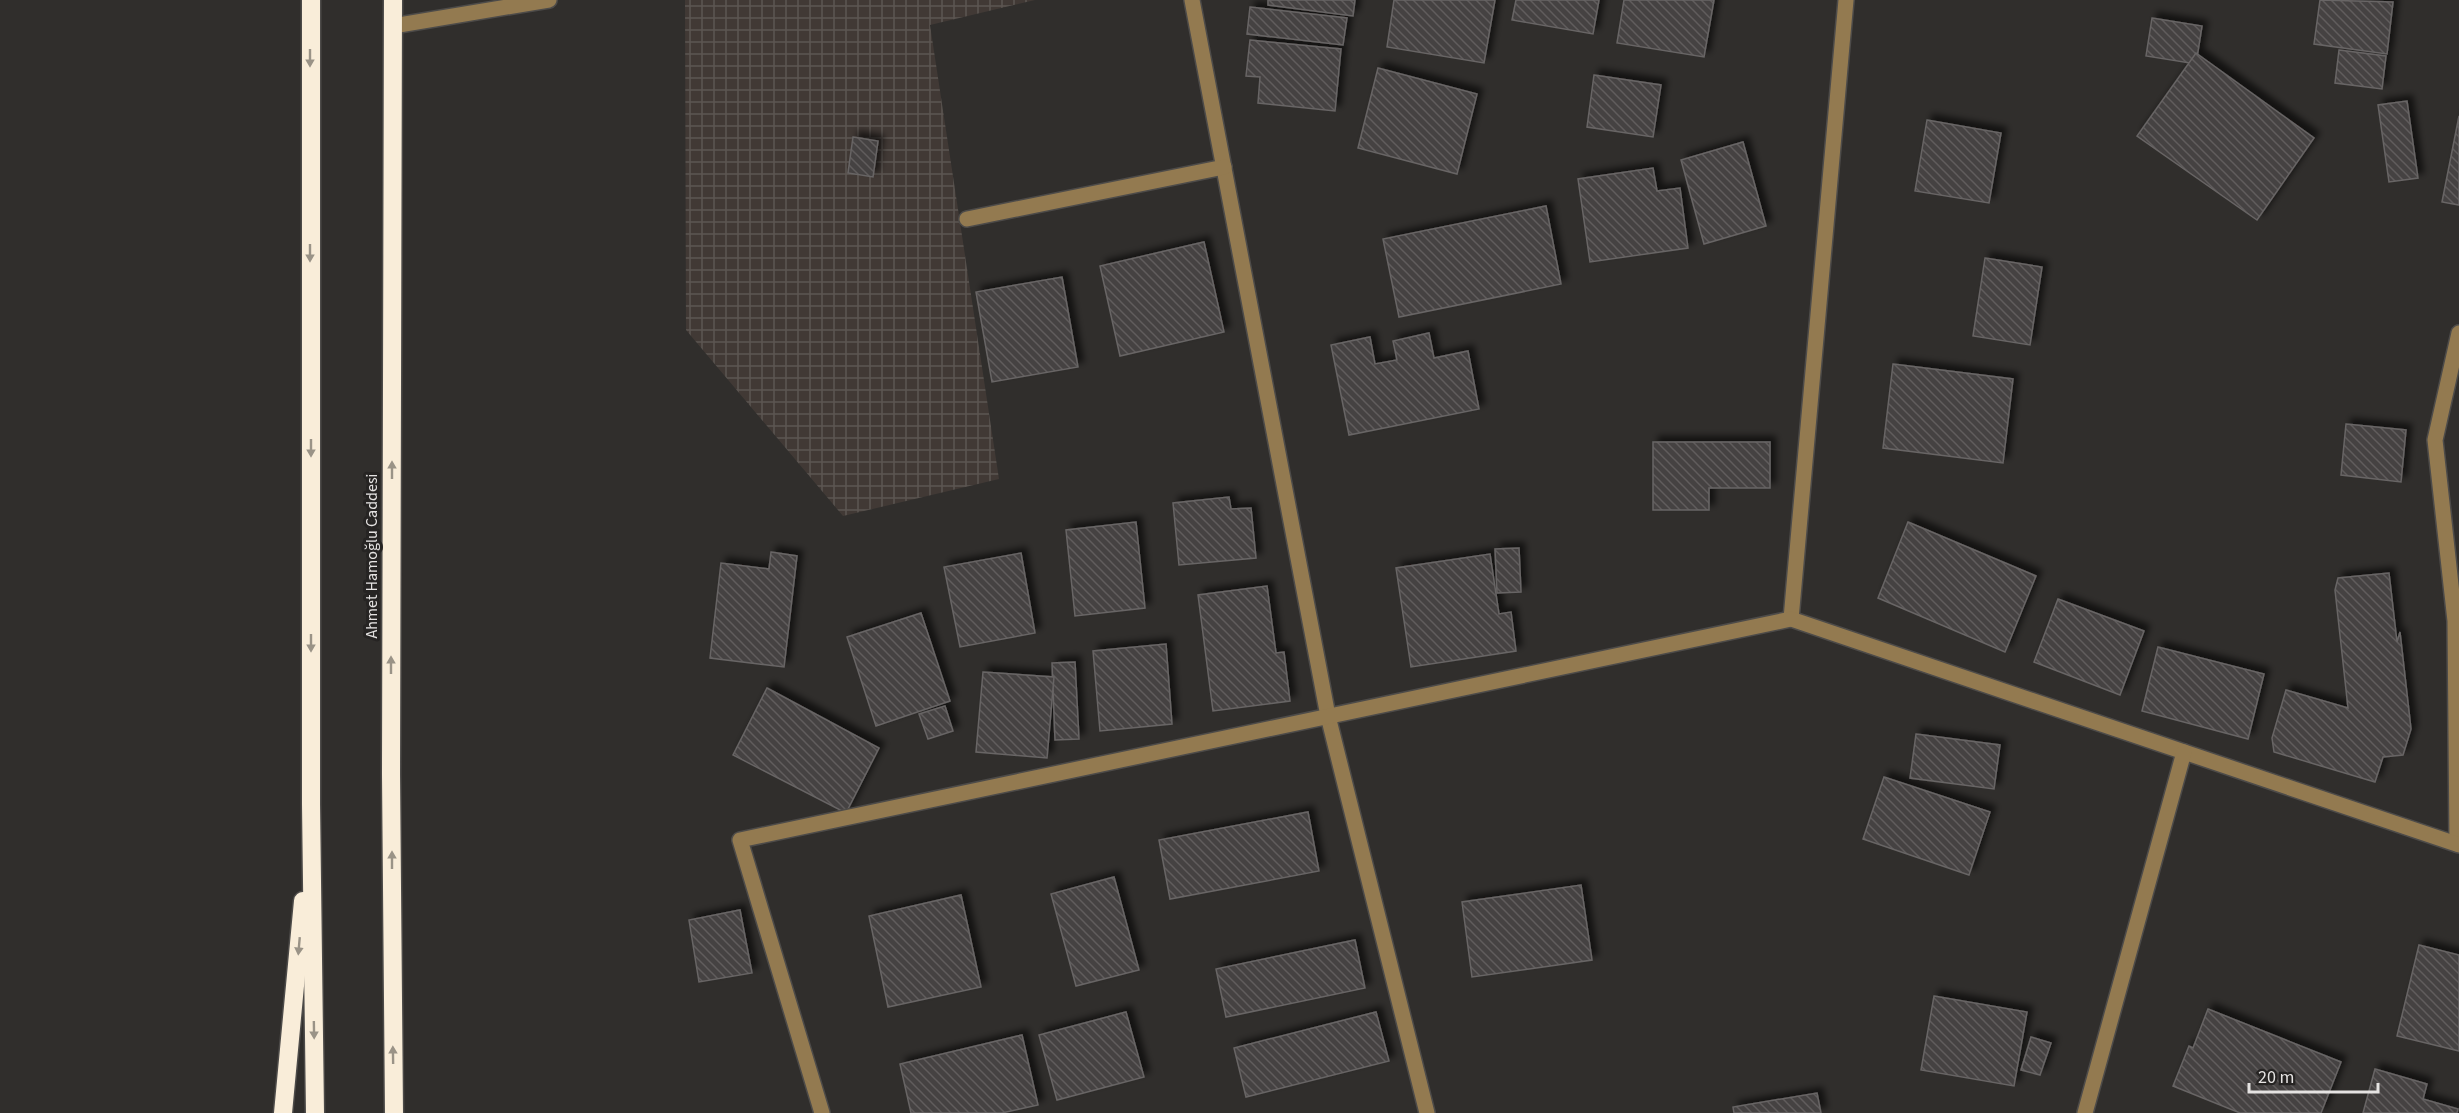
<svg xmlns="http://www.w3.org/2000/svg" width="2459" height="1113" viewBox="0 0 2459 1113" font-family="'Source Sans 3',sans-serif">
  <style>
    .industrial { fill: url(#industrial-grid) }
    .building { fill: url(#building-back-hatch); stroke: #686565; stroke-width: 1.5; filter: url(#shadow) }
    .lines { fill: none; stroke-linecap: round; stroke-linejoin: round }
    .minor-casing { stroke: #4d4b49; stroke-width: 18 }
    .highway-casing { stroke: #4d4b49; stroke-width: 21 }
    .minor { stroke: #937a50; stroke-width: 15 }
    .highway { stroke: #f9edd9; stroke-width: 18 }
    .oneway { fill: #9a9387 }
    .labels { text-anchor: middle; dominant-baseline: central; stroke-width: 6; stroke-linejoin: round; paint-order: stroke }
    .street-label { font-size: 16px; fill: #e5e3e2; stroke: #262423 }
  </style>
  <defs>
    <pattern id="industrial-grid" width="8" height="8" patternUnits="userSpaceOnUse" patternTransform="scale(1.5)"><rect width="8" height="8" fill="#413935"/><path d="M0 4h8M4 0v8" fill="none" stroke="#5c5652"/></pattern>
    <pattern id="building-back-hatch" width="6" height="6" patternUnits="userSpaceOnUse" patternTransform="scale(1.5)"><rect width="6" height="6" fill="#454242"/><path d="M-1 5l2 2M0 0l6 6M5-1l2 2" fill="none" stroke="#605d5d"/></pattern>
    <filter id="shadow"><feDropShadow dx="5.5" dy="-5.5" stdDeviation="3" flood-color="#0009"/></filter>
  </defs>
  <rect width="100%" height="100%" fill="#302e2c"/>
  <polygon class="industrial" points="685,0 1035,0 930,25 999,479 843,516 686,330"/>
  <g class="building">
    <polygon points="1268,0 1355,0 1353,16 1268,5"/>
    <polygon points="1394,0 1495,0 1484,63 1387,47"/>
    <polygon points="1516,0 1599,0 1593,34 1512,20"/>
    <polygon points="1624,0 1714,0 1704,57 1617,43"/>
    <polygon points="2320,0 2393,2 2387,54 2314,44"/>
    <polygon points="1250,7 1347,18 1343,45 1247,34"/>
    <polygon points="2152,18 2202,26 2196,64 2146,56"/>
    <polygon points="1250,40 1341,49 1335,111 1258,103 1260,77 1246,76"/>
    <polygon points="2339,50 2386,56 2382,89 2335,83"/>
    <polygon points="2196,53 2314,138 2257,220 2137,136"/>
    <polygon points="1378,68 1477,94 1457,174 1358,148"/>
    <polygon points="1594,75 1661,85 1653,137 1587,127"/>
    <polygon points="2407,101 2418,178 2389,182 2378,105"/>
    <polygon points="2459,116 2459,205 2442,202"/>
    <polygon points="1927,120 2001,133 1989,203 1915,191"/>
    <polygon points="853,137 878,141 873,177 848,173"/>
    <polygon points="1743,142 1766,226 1704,244 1681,160"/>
    <polygon points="1653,168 1657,191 1680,188 1688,248 1590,262 1578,179"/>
    <polygon points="1546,206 1561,284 1399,317 1383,239"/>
    <polygon points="1204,242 1224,332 1120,356 1100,266"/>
    <polygon points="1985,258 2042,267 2030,345 1973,336"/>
    <polygon points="1062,277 1078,367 992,382 976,292"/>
    <polygon points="1429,333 1434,358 1468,351 1479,409 1349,435 1331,345 1370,337 1375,364 1397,360 1393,341"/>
    <polygon points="1893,364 2013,379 2003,463 1883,448"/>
    <polygon points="2346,424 2406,430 2401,482 2341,475"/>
    <polygon points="1653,442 1770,442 1770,488 1709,488 1709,510 1653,510"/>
    <polygon points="1229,497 1231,509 1251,508 1256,558 1179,565 1173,503"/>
    <polygon points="1136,522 1145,608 1075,616 1066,530"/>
    <polygon points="1908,522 2036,576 2005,652 1878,598"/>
    <polygon points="1519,548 1521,592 1497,593 1495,549"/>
    <polygon points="771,552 797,556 784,667 710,658 721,563 769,569"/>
    <polygon points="1021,553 1035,633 960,647 944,567"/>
    <polygon points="1490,554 1499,614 1511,612 1516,651 1411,667 1396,568"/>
    <polygon points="2389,573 2397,642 2400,632 2411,729 2403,755 2383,757 2375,782 2274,752 2272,738 2286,690 2348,708 2335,590 2338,578"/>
    <polygon points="1267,586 1276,653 1284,652 1290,701 1213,711 1198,595"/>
    <polygon points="2058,599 2144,631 2120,695 2034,662"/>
    <polygon points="921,613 950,701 876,726 847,637"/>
    <polygon points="1166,644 1172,724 1100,731 1093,651"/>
    <polygon points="2158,647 2264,674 2248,739 2142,711"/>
    <polygon points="1075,662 1079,739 1055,740 1052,663"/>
    <polygon points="983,672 1054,677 1047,758 976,752"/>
    <polygon points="767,688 879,748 846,813 733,755"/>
    <polygon points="945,706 953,731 928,739 919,714"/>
    <polygon points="1916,734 2000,745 1994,789 1910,778"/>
    <polygon points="1884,777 1990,812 1969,875 1863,839"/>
    <polygon points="1308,812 1319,871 1170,899 1159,840"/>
    <polygon points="1114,877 1139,970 1076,986 1051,894"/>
    <polygon points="1581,885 1592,960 1472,977 1462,902"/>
    <polygon points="961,895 981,987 888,1007 869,916"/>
    <polygon points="740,910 752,973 699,982 689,920"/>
    <polygon points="1355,940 1365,988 1226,1017 1216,969"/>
    <polygon points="2419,945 2459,955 2459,1051 2397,1036"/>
    <polygon points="1934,996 2027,1012 2014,1086 1921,1070"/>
    <polygon points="2208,1009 2341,1062 2321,1113 2240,1113 2173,1086 2189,1046 2193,1048"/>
    <polygon points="1126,1012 1144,1077 1057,1100 1039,1035"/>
    <polygon points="1376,1012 1389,1061 1246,1097 1234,1048"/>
    <polygon points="1022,1035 1038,1105 1002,1113 911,1113 900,1064"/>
    <polygon points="2031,1037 2051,1043 2040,1075 2021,1070"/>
    <polygon points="2375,1069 2427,1084 2423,1099 2458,1109 2457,1113 2363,1113"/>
    <polygon points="1817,1093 1821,1113 1734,1113 1733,1107"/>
  </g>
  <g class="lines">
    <g class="minor-casing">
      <g id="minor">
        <polyline points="1192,0 1328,716 1427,1113"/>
        <polyline points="393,26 549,0"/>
        <polyline points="967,219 1224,167"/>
        <polyline points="1791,619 1846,0"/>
        <polyline points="2457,844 2455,621 2435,440 2459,333"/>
        <polyline points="822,1113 740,840 1791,619 2459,845"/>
        <polyline points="2085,1113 2184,752"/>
      </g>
    </g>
    <g class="highway-casing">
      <g id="highway">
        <polyline points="311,0 311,804 315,1113"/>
        <polyline points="393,0 391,774 394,1113"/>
        <polyline points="283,1113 303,901"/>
      </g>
    </g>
    <use href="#minor" class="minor"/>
    <use href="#highway" class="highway"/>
  </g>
  <defs><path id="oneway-solid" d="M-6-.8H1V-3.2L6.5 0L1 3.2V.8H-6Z" transform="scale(1.5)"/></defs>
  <g class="oneway">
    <use href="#oneway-solid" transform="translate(310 58) rotate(90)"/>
    <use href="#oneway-solid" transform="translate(310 253) rotate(90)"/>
    <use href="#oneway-solid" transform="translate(311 448) rotate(90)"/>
    <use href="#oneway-solid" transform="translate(392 470) rotate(-90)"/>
    <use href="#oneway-solid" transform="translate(311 643) rotate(90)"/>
    <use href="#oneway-solid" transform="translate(391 665) rotate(-90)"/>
    <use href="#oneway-solid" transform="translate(392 860) rotate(-90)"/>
    <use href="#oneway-solid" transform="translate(299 946) rotate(95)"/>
    <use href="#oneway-solid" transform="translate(314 1030) rotate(89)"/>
    <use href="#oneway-solid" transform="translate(393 1055) rotate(-91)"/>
  </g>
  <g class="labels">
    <g class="street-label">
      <text transform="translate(372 556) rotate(-90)">Ahmet Hamoğlu Caddesi</text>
    </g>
  </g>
  <path d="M2249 1083v9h129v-9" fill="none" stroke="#e5e3e2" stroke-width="3"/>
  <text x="2258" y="1083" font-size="18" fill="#e5e3e2" stroke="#262423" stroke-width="4.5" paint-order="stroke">20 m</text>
</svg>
